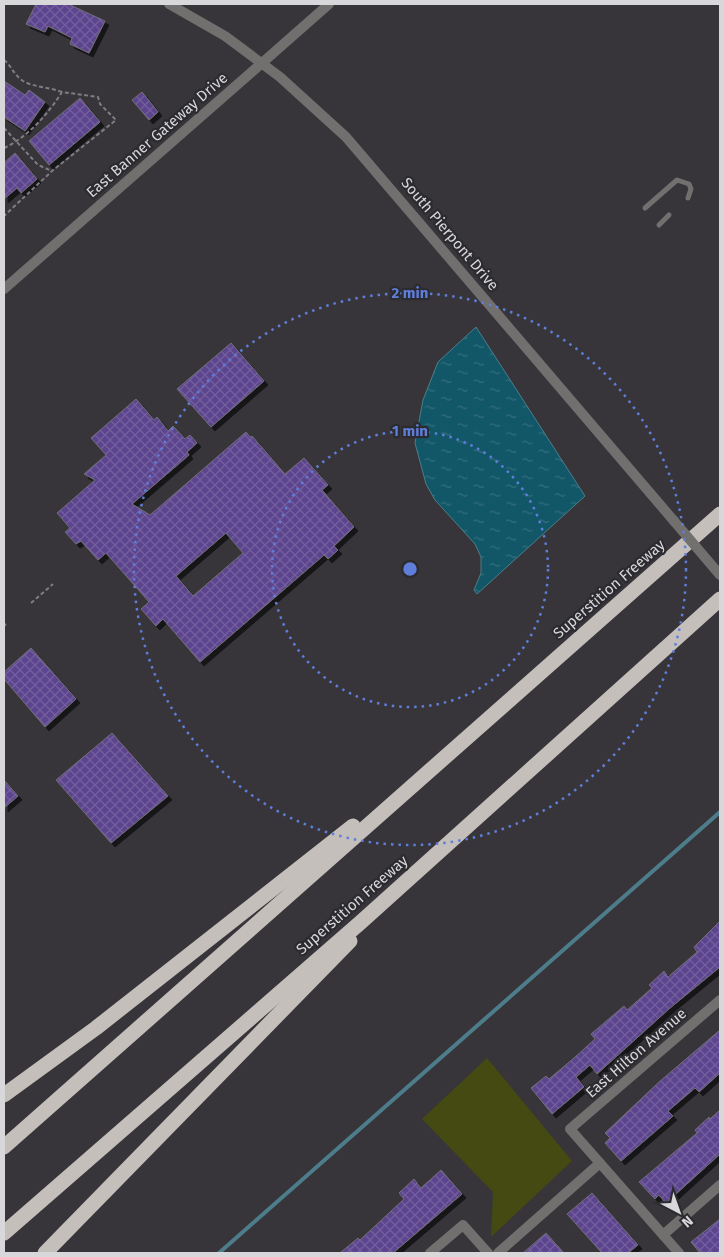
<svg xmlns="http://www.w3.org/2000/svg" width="724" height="1257" viewBox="0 0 724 1257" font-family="'Fira Sans',sans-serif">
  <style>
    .green { fill: #454a12 }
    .water { fill: url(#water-ripples); stroke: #4d7d8a }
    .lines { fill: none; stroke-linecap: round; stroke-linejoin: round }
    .stream { stroke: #4d7d8a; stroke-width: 4 }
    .building { fill: url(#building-cross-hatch); stroke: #706e74; fill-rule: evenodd; filter: url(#shadow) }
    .path { stroke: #7f7d81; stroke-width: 2; stroke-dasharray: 4 2.5; stroke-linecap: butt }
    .service { stroke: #72706e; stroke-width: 5 }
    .minor { stroke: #72706e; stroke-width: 10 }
    .tertiary { stroke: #72706e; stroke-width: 10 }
    .motorway { stroke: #c5bfbb; stroke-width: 15 }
    .tertiary-bridge { stroke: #72706e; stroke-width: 10 }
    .ring { fill: none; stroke: #5e7ed9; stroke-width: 2.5; stroke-dasharray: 2.5 5 }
    .labels { text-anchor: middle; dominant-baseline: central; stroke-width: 4.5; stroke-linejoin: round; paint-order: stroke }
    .street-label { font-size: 15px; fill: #d8d7da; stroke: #2c2b30 }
    .centre { fill: #5e7ed9; stroke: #2c2b30; stroke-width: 2.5 }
    .ring-label { font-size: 15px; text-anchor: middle; font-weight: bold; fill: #5e7ed9; stroke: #2c2b30; stroke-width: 4.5; stroke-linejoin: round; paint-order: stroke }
  </style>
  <defs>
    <pattern id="water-ripples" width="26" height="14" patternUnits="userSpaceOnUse" patternTransform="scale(1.25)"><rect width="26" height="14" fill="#125768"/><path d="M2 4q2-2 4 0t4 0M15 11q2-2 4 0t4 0" fill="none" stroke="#346e7d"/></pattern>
    <pattern id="building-cross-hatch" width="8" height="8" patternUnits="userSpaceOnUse" patternTransform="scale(1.25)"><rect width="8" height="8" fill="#5c458e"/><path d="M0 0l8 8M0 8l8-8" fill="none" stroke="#735f9d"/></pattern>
    <filter id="shadow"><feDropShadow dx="4" dy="4" stdDeviation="0" flood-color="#0009"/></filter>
  </defs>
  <rect width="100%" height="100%" fill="#37353a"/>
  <polygon class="green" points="487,1058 572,1161 491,1237 493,1192 422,1119"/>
  <polygon class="water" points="476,327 585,496 477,594 474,590 481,573 481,557 475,544 435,500 426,484 415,443 423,400 438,362"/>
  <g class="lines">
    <polyline class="stream" points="219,1253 720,812"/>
  </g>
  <g class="building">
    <polygon points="36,4 68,4 105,21 89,53 70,44 72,38 48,26 45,32 26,24"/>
    <polygon points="4,81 25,95 29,90 45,102 25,131 4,117"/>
    <polygon points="142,92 158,112 149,120 132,100"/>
    <polygon points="80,98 100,122 49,165 29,141"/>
    <polygon points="15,153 37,179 21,193 17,188 4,199 4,163"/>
    <polygon points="231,343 264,381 211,427 177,389"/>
    <path d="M136 399 154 420 157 417 168 431 173 426 185 439 190 435 197 443 187 452 189 455 132 504 150 515 246 432 250 437 252 436 285 474 304 458 328 485 322 490 354 527 334 546 338 550 328 559 324 555 200 662 163 619 156 626 141 609 149 602 106 553 98 560 81 541 76 544 65 532 70 528 57 513 95 480 84 474 106 455 91 438ZM226 533 243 553 193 596 176 576Z"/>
    <polygon points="31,648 76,699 45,727 4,679 4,672"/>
    <polygon points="112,733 168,796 111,843 56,780"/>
    <polygon points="4,780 18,796 4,808"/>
    <polygon points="720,921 720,967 670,1008 597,1074 590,1065 576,1077 584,1087 552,1114 531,1088 546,1076 549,1079 574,1058 595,1039 591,1034 624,1006 627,1010 652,988 649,985 664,971 668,977 697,952 694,947"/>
    <polygon points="720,1030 720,1073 699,1092 695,1088 668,1111 673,1116 621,1161 605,1143 610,1138 605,1133 659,1082"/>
    <polygon points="720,1110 720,1154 666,1203 659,1195 655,1199 639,1182 697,1133 695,1130 709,1117 710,1119"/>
    <polygon points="441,1170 462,1194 393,1253 340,1253 358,1238 360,1240 404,1199 399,1193 414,1179 421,1188"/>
    <polygon points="592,1193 638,1245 628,1253 602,1253 567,1214"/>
    <polygon points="720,1219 720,1253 700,1253 691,1242"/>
    <polygon points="546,1233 564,1253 523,1253"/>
  </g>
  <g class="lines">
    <g class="path">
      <path d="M4 60C11 65 13 74 23 81 33 87 49 87 62 92"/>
      <polyline points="4,128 38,165 52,171"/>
      <path d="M4 148C28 137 48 114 62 92L98 97 100 104 116 120 52 171 4 216"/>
      <polyline points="31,603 53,584"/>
      <polyline points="4,626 6,624"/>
    </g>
    <g class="service">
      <polyline points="645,208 677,180 689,184 691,189 688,198"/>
      <polyline points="659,225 669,215"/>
    </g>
    <g class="minor">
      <polyline points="262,63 329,4"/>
      <polyline points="663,1235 720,1185"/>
      <polyline points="430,1253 463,1225 488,1253"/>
      <polyline points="498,1253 600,1163"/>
      <polyline points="679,1253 570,1129 720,1000"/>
    </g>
    <g class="tertiary">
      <polyline points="169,4 225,36 280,77 346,137 674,521"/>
      <polyline points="4,289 262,63"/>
    </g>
    <g class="motorway">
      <polyline points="4,1095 96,1028 353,826"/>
      <polyline points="4,1147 720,514"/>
      <polyline points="4,1233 361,922 720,599"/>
      <polyline points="45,1253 350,941"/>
    </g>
    <polyline class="tertiary-bridge" points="674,521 720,575"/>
  </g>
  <g class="ring">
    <circle cx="410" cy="569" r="138"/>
    <circle cx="410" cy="569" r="276"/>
  </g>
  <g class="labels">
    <g class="street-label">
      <text transform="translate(157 135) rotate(-41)">East Banner Gateway Drive</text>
      <text transform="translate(450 234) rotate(50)">South Pierpont Drive</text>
      <text transform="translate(609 589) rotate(-41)">Superstition Freeway</text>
      <text transform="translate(352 905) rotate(-41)">Superstition Freeway</text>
      <text transform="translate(636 1053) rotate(-41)">East Hilton Avenue</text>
    </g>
  </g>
  <circle cx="410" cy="569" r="8" class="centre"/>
  <g class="ring-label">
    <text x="410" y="298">2 min</text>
    <text x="410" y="436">1 min</text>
  </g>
  <rect width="724" height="1257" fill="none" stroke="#d8d7da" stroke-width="10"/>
  <g transform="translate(679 1212) rotate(139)" stroke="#2c2b30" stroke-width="4" paint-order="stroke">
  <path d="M0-4L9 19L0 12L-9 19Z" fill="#d8d7da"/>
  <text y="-8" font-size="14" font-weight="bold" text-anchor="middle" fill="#d8d7da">N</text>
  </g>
</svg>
